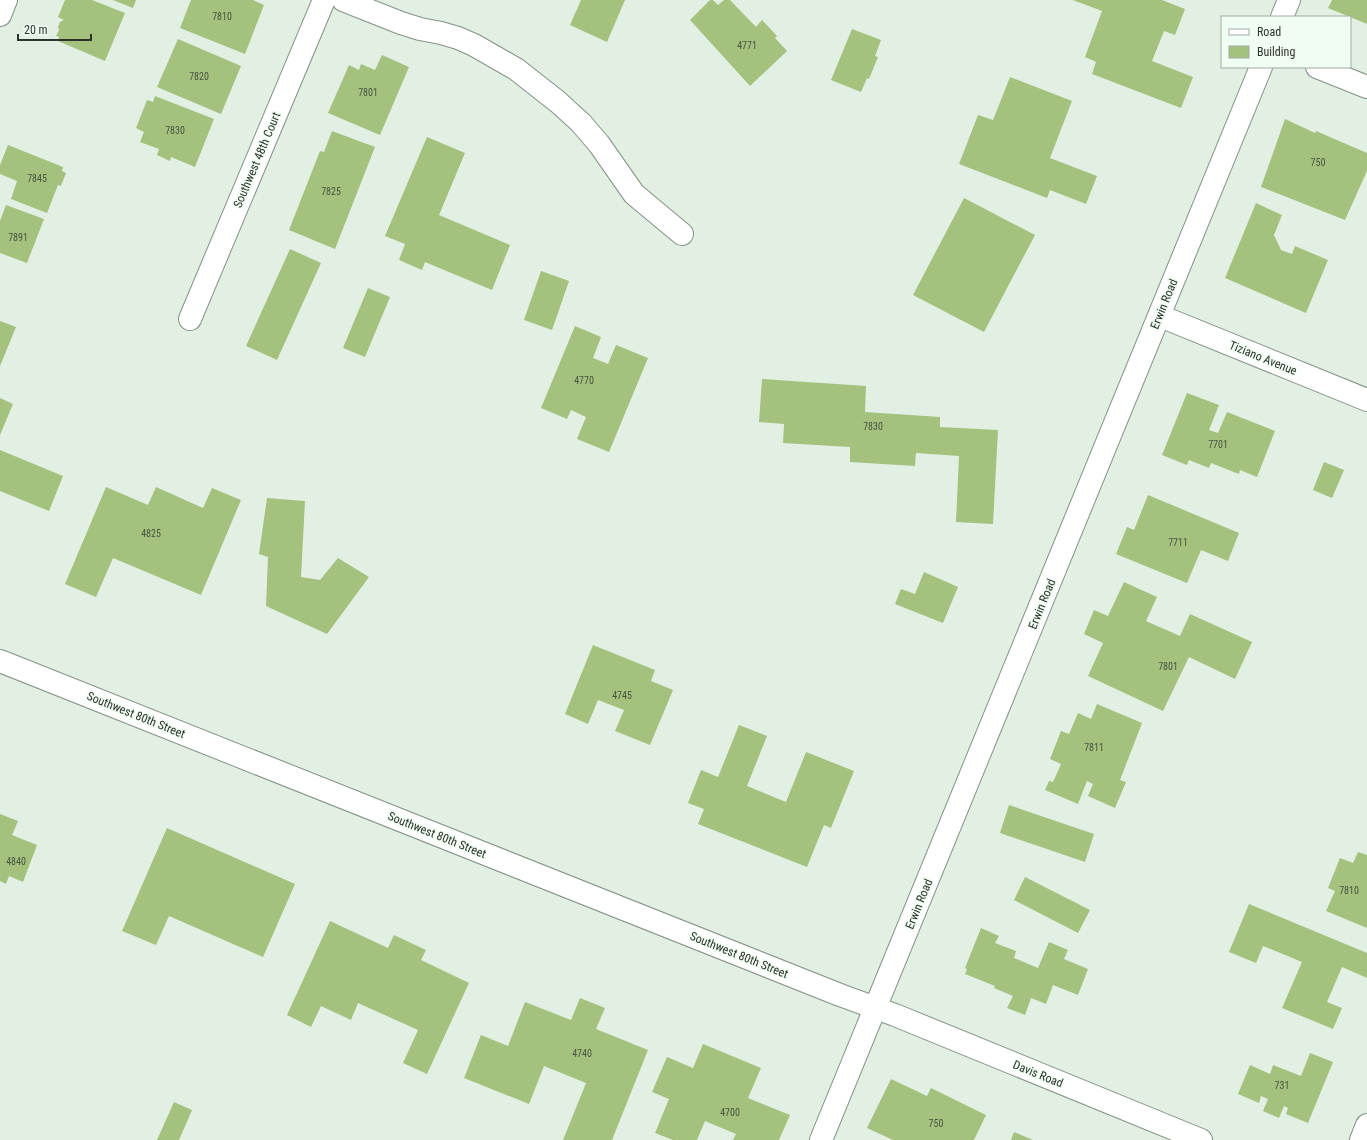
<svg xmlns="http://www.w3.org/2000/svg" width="1367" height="1140" viewBox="0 0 1367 1140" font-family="'Roboto Condensed',sans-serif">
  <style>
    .building { fill: #a4c17e }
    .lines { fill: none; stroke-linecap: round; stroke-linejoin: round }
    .minor-casing { stroke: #849186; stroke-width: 24 }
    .minor { stroke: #fff; stroke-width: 22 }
    .labels { text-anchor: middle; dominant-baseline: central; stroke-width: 3.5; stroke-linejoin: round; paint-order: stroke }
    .number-label { font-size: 10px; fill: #495540 }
    .street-label { font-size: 12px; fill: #2b312c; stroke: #f0fdf2 }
  </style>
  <rect width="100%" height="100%" fill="#e2f0e4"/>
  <g class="building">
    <polygon points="65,0 92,0 125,13 105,61 58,41 59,37 56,36 59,30 58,27 60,22 64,20 58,17"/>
    <polygon points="113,0 136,0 133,8"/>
    <polygon points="191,0 253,0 264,5 245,54 180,28"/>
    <polygon points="581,0 625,0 607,42 570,25"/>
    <polygon points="710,0 713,0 718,5 724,0 730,0 756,27 762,20 777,36 775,38 787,51 750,86 690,20"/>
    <polygon points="1073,0 1162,0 1185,9 1175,35 1164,31 1152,61 1193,77 1181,108 1092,74 1096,62 1085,57 1102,11"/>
    <polygon points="1332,0 1367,0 1367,24 1328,8"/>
    <polygon points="852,29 881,40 875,56 878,57 869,79 867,78 861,92 831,80"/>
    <polygon points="178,39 241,66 221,114 157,87"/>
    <polygon points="382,55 409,67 380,135 328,113 349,65 359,70 361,64 375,70"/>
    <polygon points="1010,77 1072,101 1050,158 1097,176 1086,204 1050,190 1047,198 959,164 978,115 993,120"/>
    <polygon points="155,96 214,119 195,167 171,157 170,161 157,155 159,149 140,142 144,132 136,128 147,100 153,102"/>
    <polygon points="1285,119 1315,133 1316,131 1367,153 1367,171 1345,220 1261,187"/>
    <polygon points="332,131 375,147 335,249 289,230 320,151 324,152"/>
    <polygon points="427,137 465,153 439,215 510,245 492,290 425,262 422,270 399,260 405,244 385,236"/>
    <polygon points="8,145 63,167 62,171 66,173 61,186 58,185 47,213 11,199 17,181 0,174 0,165"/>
    <polygon points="964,198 1035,235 984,332 913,295"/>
    <polygon points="1256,203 1282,215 1274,235 1281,250 1292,254 1295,246 1328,260 1306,313 1225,278"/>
    <polygon points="6,205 44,219 27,263 0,253 0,221"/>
    <polygon points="290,249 321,263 277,360 246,346"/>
    <polygon points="541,271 569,281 552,330 524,320"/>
    <polygon points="368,288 390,297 365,357 343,348"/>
    <polygon points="0,321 16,327 0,366"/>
    <polygon points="575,326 601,337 593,358 608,364 616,345 648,358 609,452 577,439 586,417 571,410 567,419 541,408"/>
    <polygon points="762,379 866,386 865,412 940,417 940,427 998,430 993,524 956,522 959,456 916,453 915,466 850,462 850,447 783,443 784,424 759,422"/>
    <polygon points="1187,393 1219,405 1209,430 1218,433 1227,412 1275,431 1257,477 1240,470 1239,474 1211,463 1209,468 1189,460 1187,465 1162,455"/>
    <polygon points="0,398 13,404 0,435"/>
    <polygon points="0,450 63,476 49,511 0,491"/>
    <polygon points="1324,462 1344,470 1332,498 1313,490"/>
    <polygon points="106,487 148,505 156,487 203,508 212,488 241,500 201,595 113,558 96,597 65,584"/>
    <polygon points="1148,495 1239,533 1228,561 1201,550 1187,583 1116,554 1127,527 1134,530"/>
    <polygon points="267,498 305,501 301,577 320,580 338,558 369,577 327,634 266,606 268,557 259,554"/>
    <polygon points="924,572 958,587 943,623 895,604 901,589 915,594"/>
    <polygon points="1124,582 1157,597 1146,621 1180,636 1190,614 1252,642 1235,679 1189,657 1163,711 1088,676 1103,643 1084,634 1094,610 1108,616"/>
    <polygon points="593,645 655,670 651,681 673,690 650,745 615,731 624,710 598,700 588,724 565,714"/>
    <polygon points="1097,704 1142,723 1120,780 1126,782 1115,808 1088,796 1093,784 1087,781 1078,804 1045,790 1049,781 1053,782 1061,764 1050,759 1061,731 1069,734 1078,713 1091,719"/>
    <polygon points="739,725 767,736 747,786 786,802 806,752 854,771 831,828 824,825 807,867 698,824 704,809 688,803 701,770 718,777"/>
    <polygon points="1009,805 1094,834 1085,862 1000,833"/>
    <polygon points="0,814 18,821 12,835 37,845 23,882 9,876 6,884 0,881"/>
    <polygon points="167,828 295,884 263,957 169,916 156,945 122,931"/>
    <polygon points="1358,852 1367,855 1367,928 1326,911 1335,891 1328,888 1340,858 1353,863"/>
    <polygon points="1025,877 1090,910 1078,933 1014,900"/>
    <polygon points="1249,904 1367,953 1367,978 1342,967 1327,1002 1342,1008 1333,1029 1282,1008 1302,962 1263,946 1256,963 1229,952"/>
    <polygon points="330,921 388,948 394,935 426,950 421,960 469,983 427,1074 403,1063 418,1030 358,1003 351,1020 321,1006 311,1027 287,1015"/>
    <polygon points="981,928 999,936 995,943 1016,951 1014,958 1038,968 1049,942 1068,950 1064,959 1088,969 1078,995 1053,985 1046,1004 1031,998 1025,1015 1007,1008 1013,996 994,988 995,986 965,974 967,969 965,968"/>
    <polygon points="580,998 605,1008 596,1029 648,1050 612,1140 563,1140 586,1083 544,1066 529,1104 464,1078 481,1035 508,1046 525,1002 571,1020"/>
    <polygon points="703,1044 761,1068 748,1098 790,1115 779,1140 733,1140 736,1134 705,1121 697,1140 673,1140 655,1133 669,1099 652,1092 667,1057 693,1068"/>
    <polygon points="1310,1053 1333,1062 1308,1123 1286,1114 1288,1108 1284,1106 1279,1118 1263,1111 1268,1099 1261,1096 1259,1103 1238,1094 1250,1065 1270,1074 1273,1065 1301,1076"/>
    <polygon points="891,1079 927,1096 931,1088 986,1115 974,1140 893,1140 867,1128"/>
    <polygon points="174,1102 192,1110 179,1140 157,1140"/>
    <polygon points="1014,1132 1033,1140 1011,1140"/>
  </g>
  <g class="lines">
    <g class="minor-casing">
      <g id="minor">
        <polyline points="343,0 401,23 420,29 441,33 458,38 474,45 516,69 558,102 581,123 599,144 634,194 682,234"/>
        <polyline points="0,15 6,0"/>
        <polyline points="1282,17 1289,0"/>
        <polyline points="1317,67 1367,87"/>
        <polyline points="1160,316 1367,400"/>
        <polyline points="190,319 324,0"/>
        <polyline points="0,661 840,995 895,1015 1201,1140"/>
        <polyline points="821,1140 1261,67"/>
        <polyline points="1361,1140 1367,1125"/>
      </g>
    </g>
    <use href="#minor" class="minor"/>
  </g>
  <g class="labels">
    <g class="number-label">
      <text x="222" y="16">7810</text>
      <text x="747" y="45">4771</text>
      <text x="199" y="76">7820</text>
      <text x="368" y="92">7801</text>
      <text x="175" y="130">7830</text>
      <text x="1318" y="162">750</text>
      <text x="37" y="178">7845</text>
      <text x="331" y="191">7825</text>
      <text x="18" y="237">7891</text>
      <text x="584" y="380">4770</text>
      <text x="873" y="426">7830</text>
      <text x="1218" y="444">7701</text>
      <text x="151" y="533">4825</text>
      <text x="1178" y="542">7711</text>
      <text x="1168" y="666">7801</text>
      <text x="622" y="695">4745</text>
      <text x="1094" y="747">7811</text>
      <text x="16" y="861">4840</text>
      <text x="1349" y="890">7810</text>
      <text x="582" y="1053">4740</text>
      <text x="1282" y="1085">731</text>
      <text x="730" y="1112">4700</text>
      <text x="936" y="1123">750</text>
    </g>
    <g class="street-label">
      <text transform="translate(257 160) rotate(-67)">Southwest 48th Court</text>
      <text transform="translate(1164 304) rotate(-68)">Erwin Road</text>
      <text transform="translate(1263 358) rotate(22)">Tiziano Avenue</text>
      <text transform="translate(1042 604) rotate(-68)">Erwin Road</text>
      <text transform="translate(136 715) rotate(22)">Southwest 80th Street</text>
      <text transform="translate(437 835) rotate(22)">Southwest 80th Street</text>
      <text transform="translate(919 904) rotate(-68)">Erwin Road</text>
      <text transform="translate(739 955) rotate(22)">Southwest 80th Street</text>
      <text transform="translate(1038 1074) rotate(22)">Davis Road</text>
    </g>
  </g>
  <rect x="1221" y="16" width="130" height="52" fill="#f0fdf2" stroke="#a1aba3"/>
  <rect x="1229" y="29" width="20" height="6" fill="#ffffff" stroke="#a1aba3"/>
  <text x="1257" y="36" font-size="12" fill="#2b312c">Road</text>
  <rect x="1229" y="46" width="20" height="12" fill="#a4c17e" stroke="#a1aba3"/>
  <text x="1257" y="56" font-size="12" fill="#2b312c">Building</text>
  <path d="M18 34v6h73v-6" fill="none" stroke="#2b312c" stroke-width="2"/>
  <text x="24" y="34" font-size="12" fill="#2b312c" stroke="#f0fdf2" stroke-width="3" paint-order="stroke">20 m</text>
</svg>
